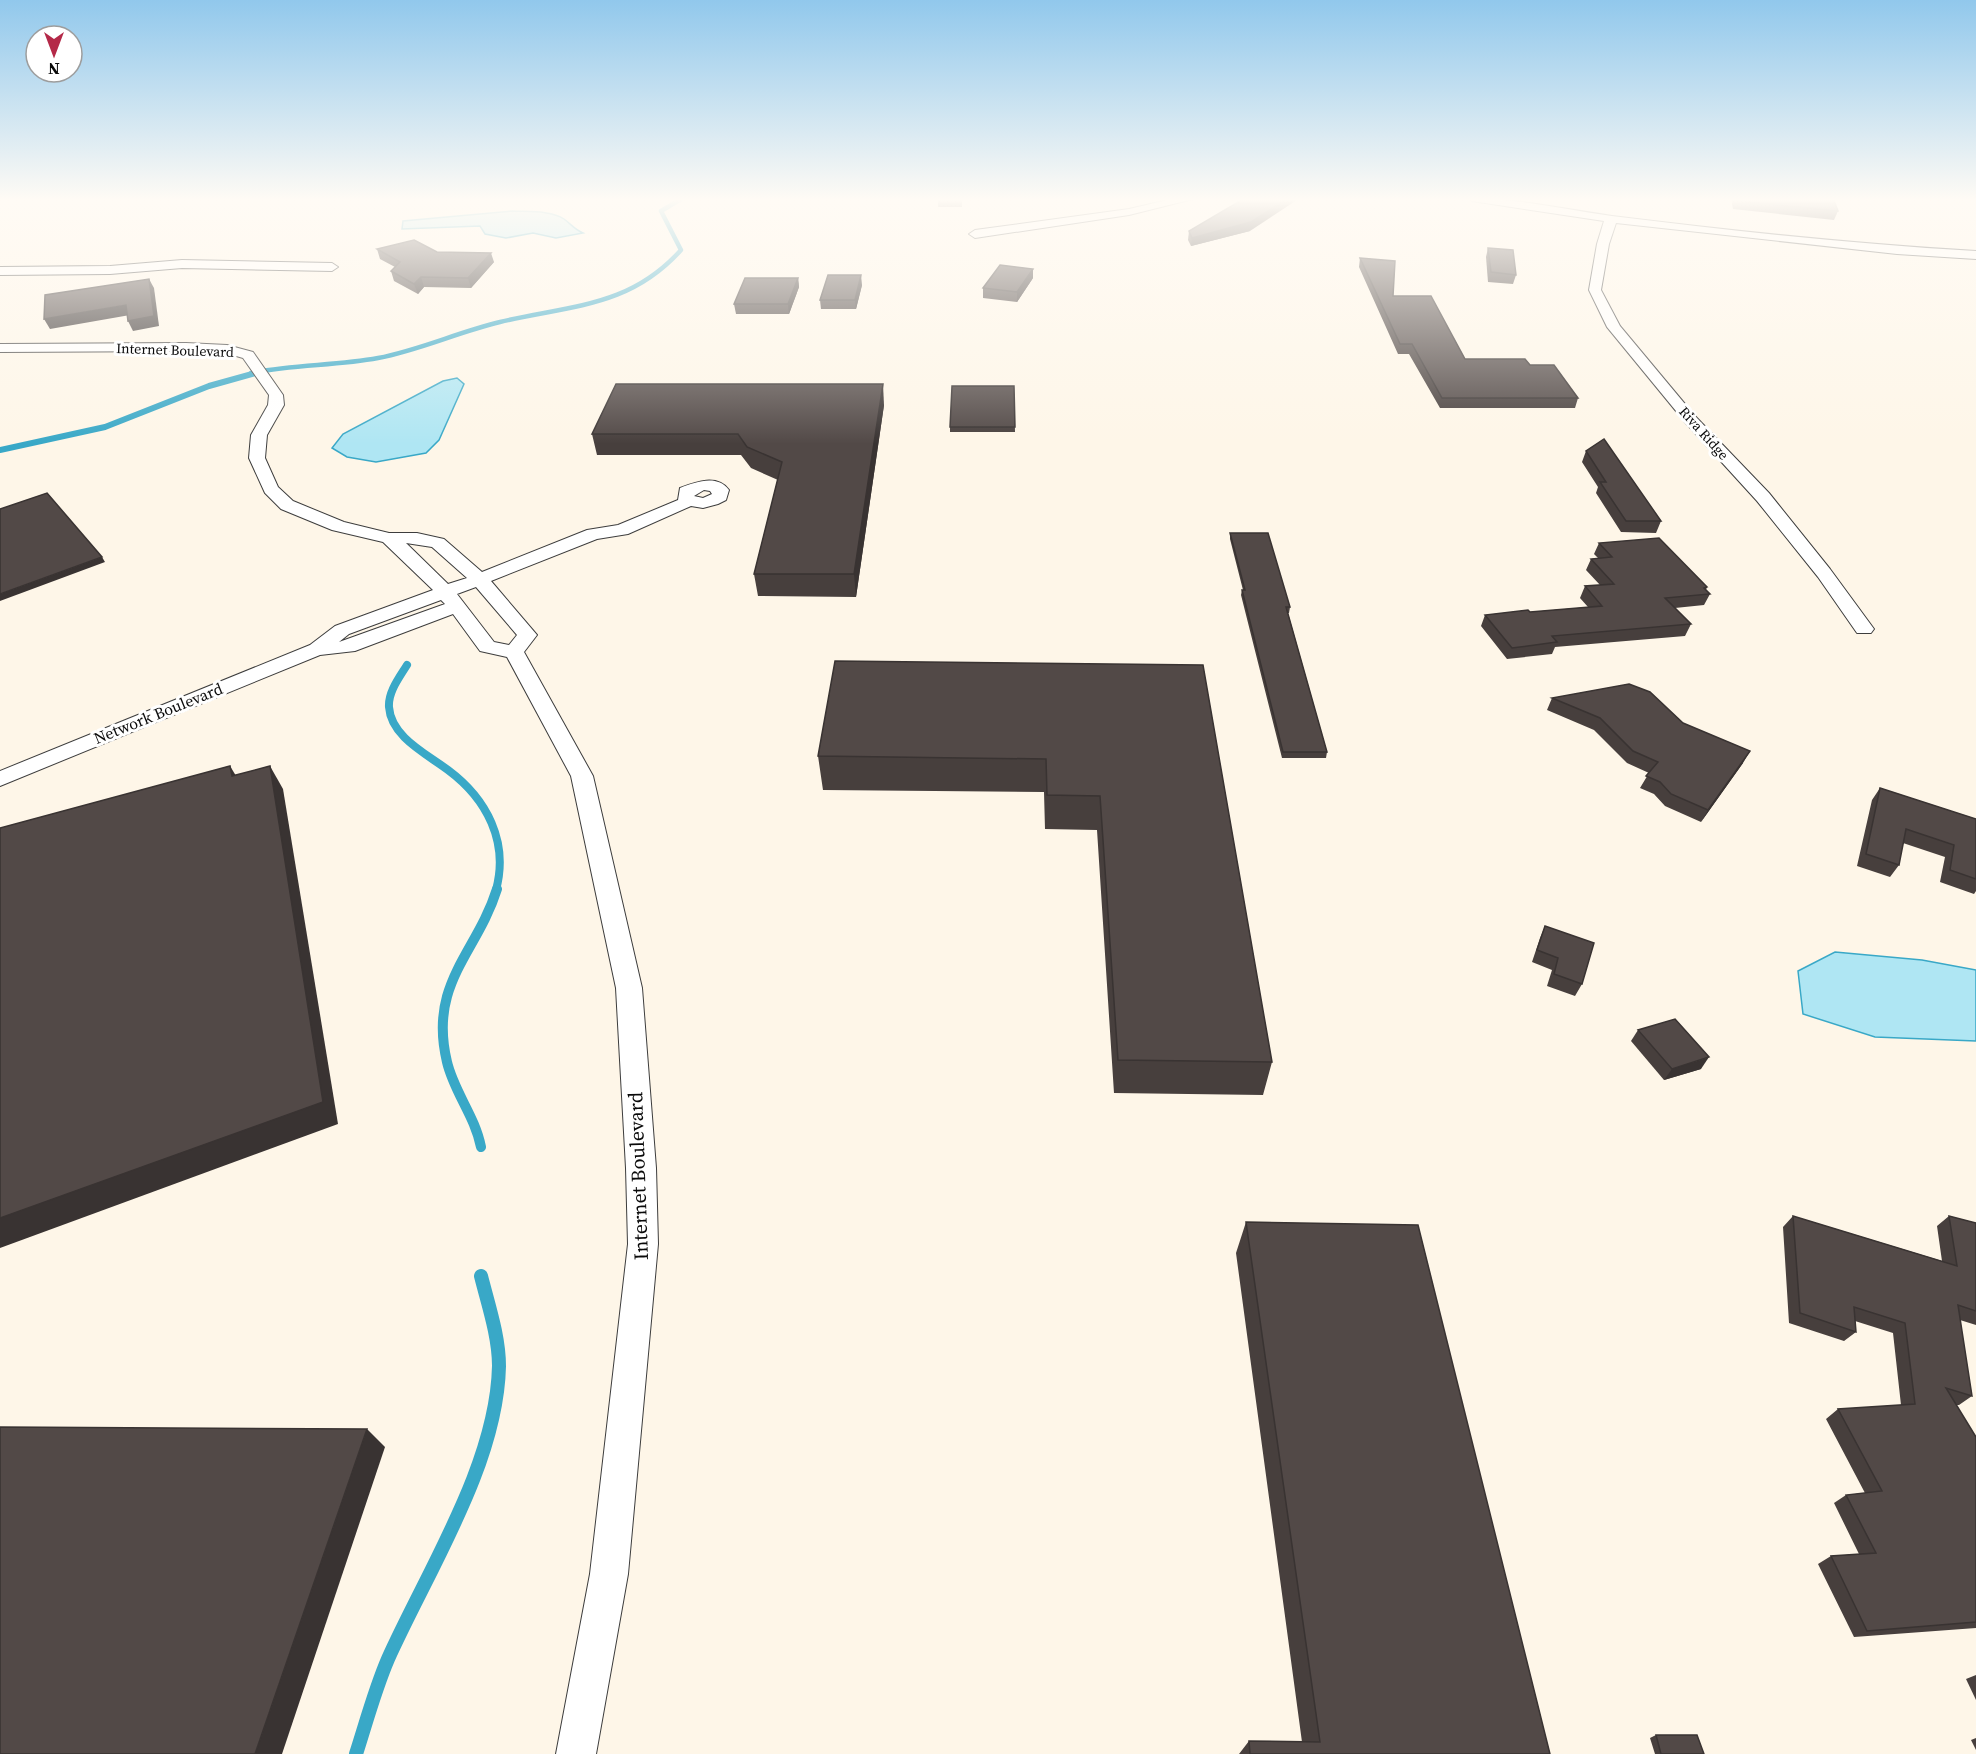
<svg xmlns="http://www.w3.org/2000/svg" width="1976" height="1754" viewBox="0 0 1976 1754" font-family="'Source Serif 4',serif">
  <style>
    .water { fill: #afe6f3; stroke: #39a8c7; stroke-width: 1.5 }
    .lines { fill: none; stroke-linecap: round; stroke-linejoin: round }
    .stream-far4 { stroke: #39a8c7; stroke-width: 4.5 }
    .stream-far3 { stroke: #39a8c7; stroke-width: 6 }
    .stream-far2 { stroke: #39a8c7; stroke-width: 8 }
    .stream-far1 { stroke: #39a8c7; stroke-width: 10 }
    .stream { stroke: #39a8c7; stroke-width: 14 }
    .street-casing { stroke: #3d3d3d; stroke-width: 2 }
    .street { fill: #fff; fill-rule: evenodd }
    .wall { fill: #473f3d }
    .shaded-wall { fill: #393332 }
    .building { fill: #524947; stroke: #393332; stroke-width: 1.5 }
    .labels { text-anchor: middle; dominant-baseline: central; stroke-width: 6; stroke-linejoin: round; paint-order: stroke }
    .far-street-label { font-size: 14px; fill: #0a0a0a; stroke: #fff }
    .street-label { font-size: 16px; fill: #0a0a0a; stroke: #fff }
    .near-street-label { font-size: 20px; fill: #0a0a0a; stroke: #fff }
  </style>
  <rect width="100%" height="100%" fill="#fef6e8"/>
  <g class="water">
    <path d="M512 211C527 212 551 210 564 219 571 224 574 229 583 233L556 238 533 233 506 238 485 234 480 226 402 229 403 221Z"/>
    <polygon points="457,378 464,384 439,440 426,453 376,462 347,457 332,448 343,434 443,381"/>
    <polygon points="1835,952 1922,960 1976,970 1976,1041 1875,1037 1803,1014 1798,971"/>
  </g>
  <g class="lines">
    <path class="stream-far4" d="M251 373C293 364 336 366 378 358 420 350 458 332 500 322 570 305 629 308 681 250L661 211 683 198"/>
    <polyline class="stream-far3" points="0,450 105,427 209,386 259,372"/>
    <path class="stream-far2" d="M407 665C399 678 388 692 389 707 391 737 427 754 448 770 487 799 509 842 496 890"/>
    <path class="stream-far1" d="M481 1147C475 1116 454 1092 447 1062 428 983 477 953 497 889"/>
    <path class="stream" d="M356 1754C366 1723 375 1689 388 1659 428 1570 497 1464 499 1366 499 1336 488 1304 481 1276"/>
    <g class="street-casing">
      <g id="street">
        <polygon points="1176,198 1197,198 1129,215 975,238 969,234 975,230 1129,209"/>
        <path d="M1467 198C1516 198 1563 209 1612 216 1733 231 1854 244 1976 251V259L1897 254 1616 223 1609 244 1601 290 1620 326 1695 416 1769 493 1830 569 1874 629 1871 633H1857L1818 577 1757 501 1685 422 1607 327 1589 290 1597 244 1604 221 1472 201Z"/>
        <polygon points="182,260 332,263 338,267 332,271 182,268 110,274 0,275 0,267 110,266"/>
        <path d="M186 343 227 345 253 352 283 395 284 405 267 435 265 458 278 487 293 501 344 522 389 533H417L444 539 482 572 587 530 618 525 678 500 680 488C696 482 717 474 729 490L726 500 718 504 703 508 691 506 628 534 597 539 491 581 537 635 524 652 593 776 642 988 656 1168 658 1244 628 1574 596 1754H556L590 1574 628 1244 626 1168 616 988 571 776 507 657 480 651 453 614 355 651 320 655 0 786V771L310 645 335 626 433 590 383 542 332 530 281 509 265 493 249 458 251 435 268 405 269 395 243 358 226 353 186 351 0 352V344ZM704 490 710 491 712 494 703 498 694 496ZM406 543 432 547 467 578 448 584ZM476 587 517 635 509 645 494 642 457 594ZM441 600 445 604 339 642 349 634Z"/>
      </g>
    </g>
    <use href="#street" class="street"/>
  </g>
  <g class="wall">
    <rect x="938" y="198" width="24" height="9"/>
    <polygon points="1731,198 1833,198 1838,211 1834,220 1733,209"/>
    <polygon points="1189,231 1250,231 1191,246 1188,240"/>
    <polygon points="1488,248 1516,275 1513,284 1488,282 1486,257"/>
    <polygon points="377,249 437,252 494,262 471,288 424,287 418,294 394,281 391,271 395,267 380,259"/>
    <polygon points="1360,258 1393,296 1465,359 1530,365 1578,398 1575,408 1440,408 1409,354 1398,354 1359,267"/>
    <polygon points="798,278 799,287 789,314 736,314 734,304"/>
    <polygon points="1033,278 1017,302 983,298 983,288"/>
    <polygon points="862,285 856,309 821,309 820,300"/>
    <polygon points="1014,386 1015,432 950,432 950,427"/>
    <polygon points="884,405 856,597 758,596 754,574 778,480 751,468 741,455 597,455 592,434"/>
    <polygon points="1586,451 1661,521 1656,533 1621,532 1596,493 1598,487 1582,462"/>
    <polygon points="1230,533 1290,607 1289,613 1288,613 1327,752 1326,758 1282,758 1241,595 1242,590 1243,590 1230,539"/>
    <polygon points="1599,543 1707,587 1706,590 1710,594 1704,605 1675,608 1691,624 1685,636 1555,647 1552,654 1507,659 1481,626 1485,615 1530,612 1588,607 1580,598 1585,586 1600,585 1586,570 1591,559 1598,558 1594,554"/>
    <polygon points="1203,665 1272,1062 1263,1095 1114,1093 1097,830 1045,829 1044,792 823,790 818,756"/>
    <polygon points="1552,698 1683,723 1743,763 1701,822 1665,806 1654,794 1640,788 1649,773 1627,763 1594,730 1547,710"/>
    <polygon points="1880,788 1976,819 1976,891 1974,894 1940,882 1945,857 1903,843 1899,865 1890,877 1857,866 1872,800"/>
    <polygon points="1545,926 1582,984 1575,996 1547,986 1552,970 1532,962 1540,938"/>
    <polygon points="1638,1030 1701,1069 1664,1080 1631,1041"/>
    <polygon points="1793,1216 1942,1261 1937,1226 1949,1216 1976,1223 1976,1325 1960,1320 1972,1396 1959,1405 1956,1405 1976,1437 1976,1628 1854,1637 1818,1564 1831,1556 1859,1554 1834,1503 1846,1495 1865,1493 1826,1419 1838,1409 1901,1405 1893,1333 1855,1321 1856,1332 1844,1341 1789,1323 1783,1227"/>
    <polygon points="1246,1222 1550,1754 1239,1754 1249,1741 1302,1742 1236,1253"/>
    <polygon points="1976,1675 1976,1700 1966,1679"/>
    <polygon points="1656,1735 1704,1754 1655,1754 1650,1738"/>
    <polygon points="1976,1738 1976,1750 1971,1740"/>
  </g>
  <g class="shaded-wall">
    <polygon points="1288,198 1300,198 1250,231 1191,246 1192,238"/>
    <polygon points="491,253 494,262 471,288 468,278"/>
    <polygon points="1033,269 1033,278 1017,302 1017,292"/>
    <polygon points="861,275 862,285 856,309 855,300"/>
    <polygon points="421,277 424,287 418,294 414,284"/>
    <polygon points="798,278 799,287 789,314 788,304"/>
    <polygon points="149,279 154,288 159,326 133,331 128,321"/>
    <polygon points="126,305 130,315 50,329 44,319"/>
    <polygon points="883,384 884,405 856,597 854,574"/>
    <polygon points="102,557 105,562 0,601 0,594"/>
    <polygon points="1750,751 1743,763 1701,822 1708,810"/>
    <polygon points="230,766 244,789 232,776"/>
    <polygon points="270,766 283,789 338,1124 0,1248 0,1218"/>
    <polygon points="1709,1057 1701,1069 1664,1080 1672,1069"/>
    <polygon points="367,1429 385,1447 282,1754 255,1754"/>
  </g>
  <g class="building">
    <polygon points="1245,198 1288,198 1251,222 1192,238 1189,231"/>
    <polygon points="1736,198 1833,198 1838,211 1737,201"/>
    <polygon points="414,240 437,252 491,253 468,278 421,277 414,284 391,271 400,262 377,249"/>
    <polygon points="1488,248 1513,250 1516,275 1491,272"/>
    <polygon points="1360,258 1395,261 1393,296 1431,296 1465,359 1525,359 1530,365 1554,365 1578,398 1442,398 1412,344 1400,344"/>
    <polygon points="1000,265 1033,269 1017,292 983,288"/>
    <polygon points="828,275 861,275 855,300 820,300"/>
    <polygon points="745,278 798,278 788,304 734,304"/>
    <polygon points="149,279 154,316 128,321 126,305 44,319 45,295"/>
    <polygon points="616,384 883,384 854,574 754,574 782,462 747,447 738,434 592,434"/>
    <polygon points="952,386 1014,386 1015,427 950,427"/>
    <polygon points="1604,439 1661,521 1626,521 1600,482 1606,482 1586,451"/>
    <polygon points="47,493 102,557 0,594 0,509"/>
    <polygon points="1230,533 1268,533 1290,607 1286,607 1327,752 1283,752 1242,590 1245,590"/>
    <polygon points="1659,538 1707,587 1704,588 1710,594 1665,598 1691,624 1552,636 1557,642 1512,648 1485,615 1528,610 1530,612 1602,606 1585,586 1614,584 1591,559 1612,557 1599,543"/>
    <polygon points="835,661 1203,665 1272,1062 1118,1060 1100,796 1047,795 1046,759 818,756"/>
    <polygon points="1629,684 1650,692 1683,723 1750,751 1708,810 1671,794 1660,782 1646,776 1658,762 1633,751 1600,718 1552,698"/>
    <polygon points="230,766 232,776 270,766 323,1102 0,1218 0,828"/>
    <polygon points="1880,788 1976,819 1976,879 1950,870 1954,845 1906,829 1899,865 1866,854"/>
    <polygon points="1545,926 1594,943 1582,984 1554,974 1558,958 1537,950"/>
    <polygon points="1675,1019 1709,1057 1672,1069 1638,1030"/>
    <polygon points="1793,1216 1957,1266 1949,1216 1976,1223 1976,1311 1958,1305 1972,1396 1946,1388 1976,1437 1976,1622 1867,1631 1831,1556 1876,1553 1846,1495 1882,1491 1838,1409 1915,1404 1905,1323 1854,1307 1856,1332 1800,1313"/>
    <polygon points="1246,1222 1418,1225 1550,1754 1250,1754 1249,1741 1320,1742"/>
    <polygon points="0,1427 367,1429 255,1754 0,1754"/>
    <polygon points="1656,1735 1697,1735 1704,1754 1661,1754"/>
  </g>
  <linearGradient id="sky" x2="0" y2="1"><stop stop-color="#91c8ec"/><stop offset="0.45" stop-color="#fffbf5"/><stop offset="1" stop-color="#fffbf5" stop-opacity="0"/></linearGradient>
  <rect width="1976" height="444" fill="url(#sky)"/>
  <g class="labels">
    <g class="far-street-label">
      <text transform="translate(175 350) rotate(2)">Internet Boulevard</text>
      <text transform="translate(1704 433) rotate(48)">Riva Ridge</text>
    </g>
    <g class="street-label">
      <text transform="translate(158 713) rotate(-22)">Network Boulevard</text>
    </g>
    <g class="near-street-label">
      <text transform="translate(638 1176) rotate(-92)">Internet Boulevard</text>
    </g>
  </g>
  <g transform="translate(54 54) rotate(180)"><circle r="28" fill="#ffffff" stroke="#9d9d9d" stroke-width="1.5"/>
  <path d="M0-4.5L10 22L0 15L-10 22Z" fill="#b42948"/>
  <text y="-9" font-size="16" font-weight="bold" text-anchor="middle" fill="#0a0a0a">N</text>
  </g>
</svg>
